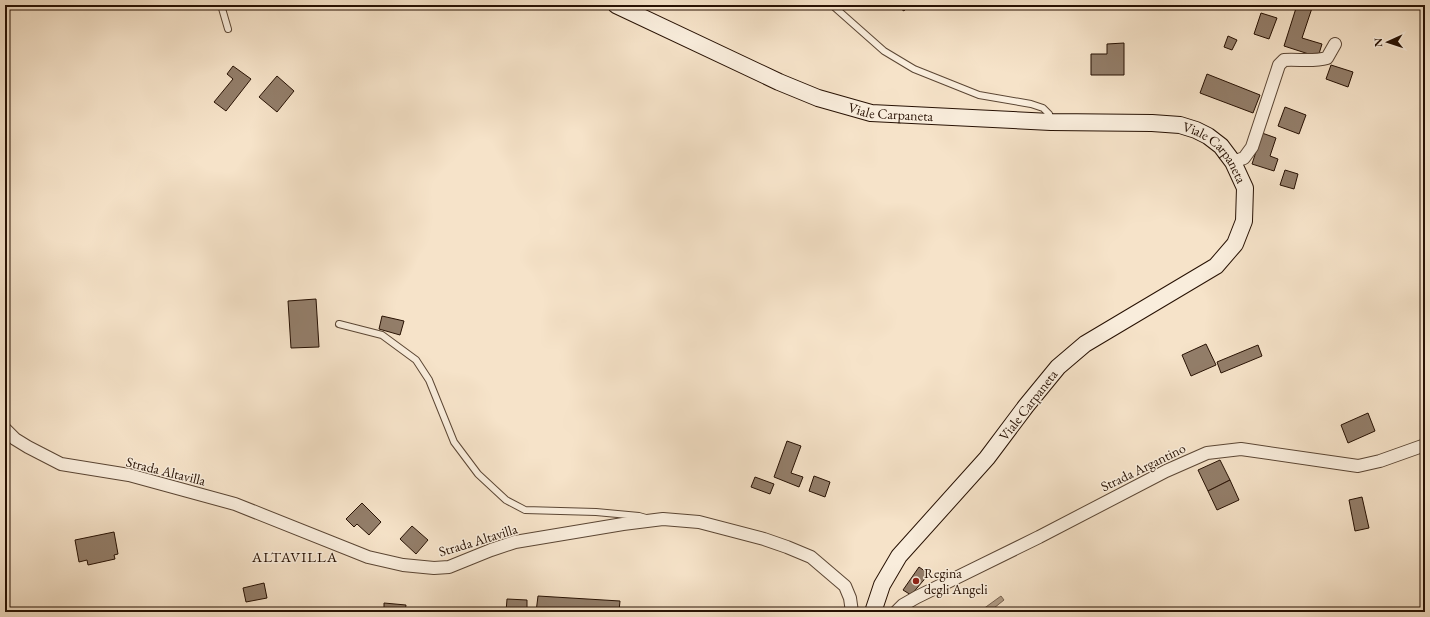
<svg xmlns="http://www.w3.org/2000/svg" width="1430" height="617" viewBox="0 0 1430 617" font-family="'EB Garamond',serif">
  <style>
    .water { fill: #b09c86; stroke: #796452 }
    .building { fill: #937e6a; stroke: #271103 }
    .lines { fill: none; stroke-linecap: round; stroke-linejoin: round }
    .service-casing { stroke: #5b4634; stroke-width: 8 }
    .minor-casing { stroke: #5b4634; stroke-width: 14 }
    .secondary-casing { stroke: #271103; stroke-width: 18 }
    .service { stroke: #f9eddc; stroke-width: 6 }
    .minor { stroke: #f9eddc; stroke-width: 12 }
    .secondary { stroke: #f9eddc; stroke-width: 16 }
    .poi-dot { fill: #8f2418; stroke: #f9eddc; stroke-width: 1.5 }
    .labels { text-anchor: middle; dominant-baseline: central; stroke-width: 3; stroke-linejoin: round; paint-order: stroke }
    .street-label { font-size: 14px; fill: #271103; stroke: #f9eddc }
    .poi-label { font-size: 14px; fill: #271103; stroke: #f9eddc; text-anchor: start }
    .neighbourhood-label { font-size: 15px; letter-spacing: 1px; fill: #271103; stroke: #f9eddc }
  </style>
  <rect width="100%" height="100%" fill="#f6e3c9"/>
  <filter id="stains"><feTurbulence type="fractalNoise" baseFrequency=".005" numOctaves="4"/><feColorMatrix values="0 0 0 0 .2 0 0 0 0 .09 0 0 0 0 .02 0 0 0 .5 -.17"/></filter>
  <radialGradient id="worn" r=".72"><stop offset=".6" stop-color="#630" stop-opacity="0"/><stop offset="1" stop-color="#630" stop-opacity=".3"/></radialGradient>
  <polygon class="water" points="1001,596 1004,600 989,612 979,612"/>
  <g class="building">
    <polygon points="895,5 908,5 904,11"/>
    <polygon points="1297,5 1313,5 1302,38 1322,44 1318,57 1284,46"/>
    <polygon points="1261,13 1277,18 1269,39 1254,34"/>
    <polygon points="1228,36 1237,40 1232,50 1224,47"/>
    <polygon points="1124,43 1124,75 1091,75 1091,54 1107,54 1107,44"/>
    <polygon points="1331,65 1353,72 1348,87 1326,79"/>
    <polygon points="233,66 251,79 226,111 214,102 233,79 227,74"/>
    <polygon points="1207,74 1260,95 1253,113 1200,93"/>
    <polygon points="277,76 294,91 277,112 259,97"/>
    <polygon points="1285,107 1306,115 1299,134 1278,126"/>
    <polygon points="1262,133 1276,138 1270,156 1278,159 1274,171 1252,164"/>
    <polygon points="1285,170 1298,174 1294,189 1280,185"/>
    <polygon points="316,299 319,347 291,348 288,301"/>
    <polygon points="382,316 404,321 400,335 379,329"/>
    <polygon points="1206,344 1216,365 1191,376 1182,355"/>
    <polygon points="1258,345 1262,356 1221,373 1217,362"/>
    <polygon points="1368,413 1375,431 1348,443 1341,425"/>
    <polygon points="787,441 801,446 791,473 803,477 799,487 774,477"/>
    <polygon points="1220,460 1230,480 1208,491 1198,470"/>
    <polygon points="814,476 830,482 825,497 809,491"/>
    <polygon points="755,477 774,484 770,494 751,487"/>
    <polygon points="1230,480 1239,500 1217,510 1208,491"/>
    <polygon points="1362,497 1369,528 1355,531 1349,500"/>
    <polygon points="362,503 381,522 369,535 357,524 354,527 346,519"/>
    <polygon points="412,526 428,540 416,554 400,539"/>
    <polygon points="114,532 118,554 114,555 115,559 88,565 87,560 79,562 75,540"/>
    <polygon points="919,567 929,574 911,595 903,590"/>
    <polygon points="264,583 267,598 246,602 243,588"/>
    <polygon points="538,596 620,601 619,611 536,612"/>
    <polygon points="507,599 527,600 527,612 506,612"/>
    <polygon points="384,603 406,605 405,612 384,612"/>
  </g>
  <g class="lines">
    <g class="service-casing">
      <g id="service">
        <polyline points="221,5 228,29"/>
        <polyline points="832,5 884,51 914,69 979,95 1031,104 1043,108 1049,114 1051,120"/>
        <polyline points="339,324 382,335 416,360 429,380 454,442 478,474 506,500 525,510 596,512 639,516 646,518"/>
      </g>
    </g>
    <g class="minor-casing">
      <g id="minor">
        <path d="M1233 162 1244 158 1252 147 1279 65 1284 60C1299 59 1313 62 1327 58L1335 44"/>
        <polyline points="5,429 15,439 28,447 61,464 129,475 235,504 368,557 403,565 434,568 449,567 491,550 515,542 623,524 663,519 699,522 764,539 787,547 811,557 845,586 850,598 852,612"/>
        <polyline points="896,612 903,605 917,597 1039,537 1166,471 1207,453 1241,449 1358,466 1380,461 1425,445"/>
      </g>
    </g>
    <g class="secondary-casing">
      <g id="secondary">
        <path id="s1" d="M616 5 779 82 818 98 871 113 1051 122 1152 123 1180 125 1196 130 1208 136 1221 146 1233 162 1245 188 1244 221 1235 244 1216 266 1085 344 1058 367 1026 406 987 458 899 556 882 585 873 612"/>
      </g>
    </g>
    <use href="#service" class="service"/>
    <use href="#minor" class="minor"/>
    <use href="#secondary" class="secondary"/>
  </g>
  <circle class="poi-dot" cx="916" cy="581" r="4"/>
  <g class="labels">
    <g class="street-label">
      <text stroke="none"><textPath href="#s1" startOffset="297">Viale Carpaneta</textPath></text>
      <text stroke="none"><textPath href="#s1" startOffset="633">Viale Carpaneta</textPath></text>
      <text transform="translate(1028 405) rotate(-52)">Viale Carpaneta</text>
      <text transform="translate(1143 467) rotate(-26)">Strada Argantino</text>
      <text transform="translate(166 471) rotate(14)">Strada Altavilla</text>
      <text transform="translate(478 540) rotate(-17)">Strada Altavilla</text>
    </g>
    <g class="poi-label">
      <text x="924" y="573">Regina<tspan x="924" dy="16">degli Angeli</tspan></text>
    </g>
    <g class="neighbourhood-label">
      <text x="295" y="556">ALTAVILLA</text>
    </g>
  </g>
  <rect width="1430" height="617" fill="none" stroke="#f6e3c9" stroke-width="20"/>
  <rect x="6" y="6" width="1418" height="605" fill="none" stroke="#271103" stroke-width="2"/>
  <rect x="10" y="10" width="1410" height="597" fill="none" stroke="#271103"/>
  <g transform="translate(1388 42) rotate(267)" stroke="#f9eddc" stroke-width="3" paint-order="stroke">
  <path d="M0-3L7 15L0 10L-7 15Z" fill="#271103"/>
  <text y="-6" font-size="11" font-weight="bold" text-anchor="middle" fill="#271103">N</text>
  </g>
  <rect width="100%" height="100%" filter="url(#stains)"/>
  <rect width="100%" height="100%" fill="url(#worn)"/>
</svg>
